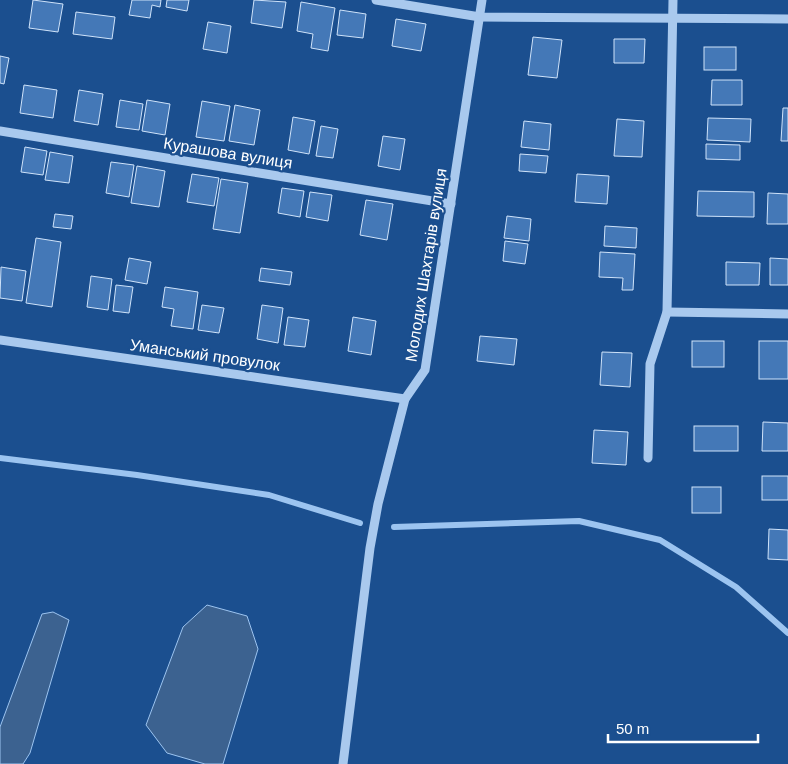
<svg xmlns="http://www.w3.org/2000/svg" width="788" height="764" viewBox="0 0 788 764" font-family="Helvetica,sans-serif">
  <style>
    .water { fill: #3c6290; stroke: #9cc4f0 }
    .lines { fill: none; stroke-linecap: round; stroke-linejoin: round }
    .stream { stroke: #9cc4f0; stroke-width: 6 }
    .building { fill: #4478b7; stroke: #cfe3fa }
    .minor { stroke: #a9c9ee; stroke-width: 9 }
    .labels { text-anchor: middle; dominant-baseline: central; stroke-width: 4.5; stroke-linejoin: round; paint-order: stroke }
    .street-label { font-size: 16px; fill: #fff; stroke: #1b4f8f }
  </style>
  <rect width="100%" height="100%" fill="#1b4f8f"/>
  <g class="water">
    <polygon points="207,605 247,616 258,649 223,764 205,764 167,753 146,725 183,627"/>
    <polygon points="53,612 69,620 30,753 23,764 0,764 0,727 42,614"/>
  </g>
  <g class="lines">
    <g class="stream">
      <polyline points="0,458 137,475 269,495 360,523"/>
      <polyline points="394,527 579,521 660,540 736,587 788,633"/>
    </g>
  </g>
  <g class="building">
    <polygon points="33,0 63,4 58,32 29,28"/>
    <polygon points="132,0 161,0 160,7 152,5 150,18 129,15"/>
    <polygon points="167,0 189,0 187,11 166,7"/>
    <polygon points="254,0 286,2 282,28 251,23"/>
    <polygon points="301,2 335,8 328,51 311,48 313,34 297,31"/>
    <polygon points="340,10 366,14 363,38 337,35"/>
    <polygon points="76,12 115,17 112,39 73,34"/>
    <polygon points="396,19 426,24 421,51 392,46"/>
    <polygon points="208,22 231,26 227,53 203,49"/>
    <polygon points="533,37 562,40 557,78 528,75"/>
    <polygon points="614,39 645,39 644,63 614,63"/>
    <rect x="704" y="47" width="32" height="23"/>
    <polygon points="0,56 9,58 4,84 0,83"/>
    <polygon points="712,80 742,80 742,105 711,105"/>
    <polygon points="24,85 57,90 53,118 20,113"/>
    <polygon points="79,90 103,94 98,125 74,121"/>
    <polygon points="120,100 143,104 139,130 116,127"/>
    <polygon points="147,100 170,104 165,135 142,131"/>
    <polygon points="202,101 230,106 224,141 196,137"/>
    <polygon points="235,105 260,110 254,145 229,141"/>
    <polygon points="783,108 788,108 788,141 781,141"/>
    <polygon points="293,117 315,121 309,154 288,150"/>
    <polygon points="708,118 751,119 750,142 707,140"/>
    <polygon points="617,119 644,121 642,157 614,156"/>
    <polygon points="524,121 551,124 549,150 521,147"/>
    <polygon points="321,126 338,129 333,158 316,156"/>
    <polygon points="383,136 405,139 400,170 378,166"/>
    <polygon points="706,144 740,145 740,160 706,159"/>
    <polygon points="25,147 47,151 43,175 21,172"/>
    <polygon points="50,152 73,156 69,183 45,180"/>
    <polygon points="520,154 548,156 546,173 519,171"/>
    <polygon points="111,162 134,165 129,197 106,193"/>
    <polygon points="137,166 165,171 159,207 131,203"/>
    <polygon points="192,174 219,178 214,206 187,202"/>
    <polygon points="577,174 609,176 607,204 575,202"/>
    <polygon points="221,179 248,183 240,233 213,229"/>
    <polygon points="282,188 304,191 300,217 278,213"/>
    <polygon points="698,191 754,192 754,217 697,216"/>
    <polygon points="310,192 332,195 328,221 306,217"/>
    <polygon points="768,193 788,194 788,224 767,224"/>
    <polygon points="366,200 393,204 387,240 360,235"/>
    <polygon points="55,214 73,216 71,229 53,227"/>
    <polygon points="507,216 531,219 529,241 504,238"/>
    <polygon points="605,226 637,228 636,248 604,246"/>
    <polygon points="36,238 61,242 52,307 26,303"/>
    <polygon points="505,241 528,244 525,264 503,261"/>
    <polygon points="600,252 635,254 633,290 622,290 623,278 599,277"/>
    <polygon points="129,258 151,262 147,284 125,280"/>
    <polygon points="770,258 788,259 788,285 770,285"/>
    <polygon points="726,262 760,263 759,285 726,285"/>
    <polygon points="1,267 26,271 22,301 0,298"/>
    <polygon points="261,268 292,272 290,285 259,281"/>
    <polygon points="91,276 112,279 108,310 87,307"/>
    <polygon points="116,285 133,287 129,313 113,311"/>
    <polygon points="165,287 198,292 193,329 171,326 174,309 162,307"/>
    <polygon points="202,305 224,308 219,333 198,330"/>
    <polygon points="262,305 283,308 278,343 257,339"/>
    <polygon points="288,317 309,320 305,347 284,345"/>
    <polygon points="353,317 376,321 371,355 348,351"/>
    <polygon points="480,336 517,339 514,365 477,361"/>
    <rect x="692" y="341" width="32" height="26"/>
    <rect x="759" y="341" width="29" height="38"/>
    <polygon points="602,352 632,353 630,387 600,385"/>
    <polygon points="763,422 788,423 788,451 762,451"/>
    <rect x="694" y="426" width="44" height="25"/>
    <polygon points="594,430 628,432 626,465 592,463"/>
    <rect x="762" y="476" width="26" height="24"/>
    <rect x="692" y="487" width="29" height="26"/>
    <polygon points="769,529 788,530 788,560 768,559"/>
  </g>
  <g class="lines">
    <g class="minor">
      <polyline points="376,0 480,17 788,19"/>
      <polyline points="0,131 451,204"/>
      <polyline points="667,312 788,314"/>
      <polyline points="0,340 405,399"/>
      <polyline points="648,458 650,364 667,312 673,0"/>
      <polyline points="343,764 370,548 378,504 405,399 425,370 482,0"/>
    </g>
  </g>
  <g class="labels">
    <g class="street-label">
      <text transform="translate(228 153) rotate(9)">Курашова вулиця</text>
      <text transform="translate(426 265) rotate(-81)">Молодих Шахтарів вулиця</text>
      <text transform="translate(205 355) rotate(8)">Уманський провулок</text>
    </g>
  </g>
  <path d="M608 734v8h150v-8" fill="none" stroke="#ffffff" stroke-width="2.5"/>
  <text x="616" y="734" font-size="15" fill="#ffffff" stroke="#1b4f8f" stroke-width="4" paint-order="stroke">50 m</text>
</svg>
